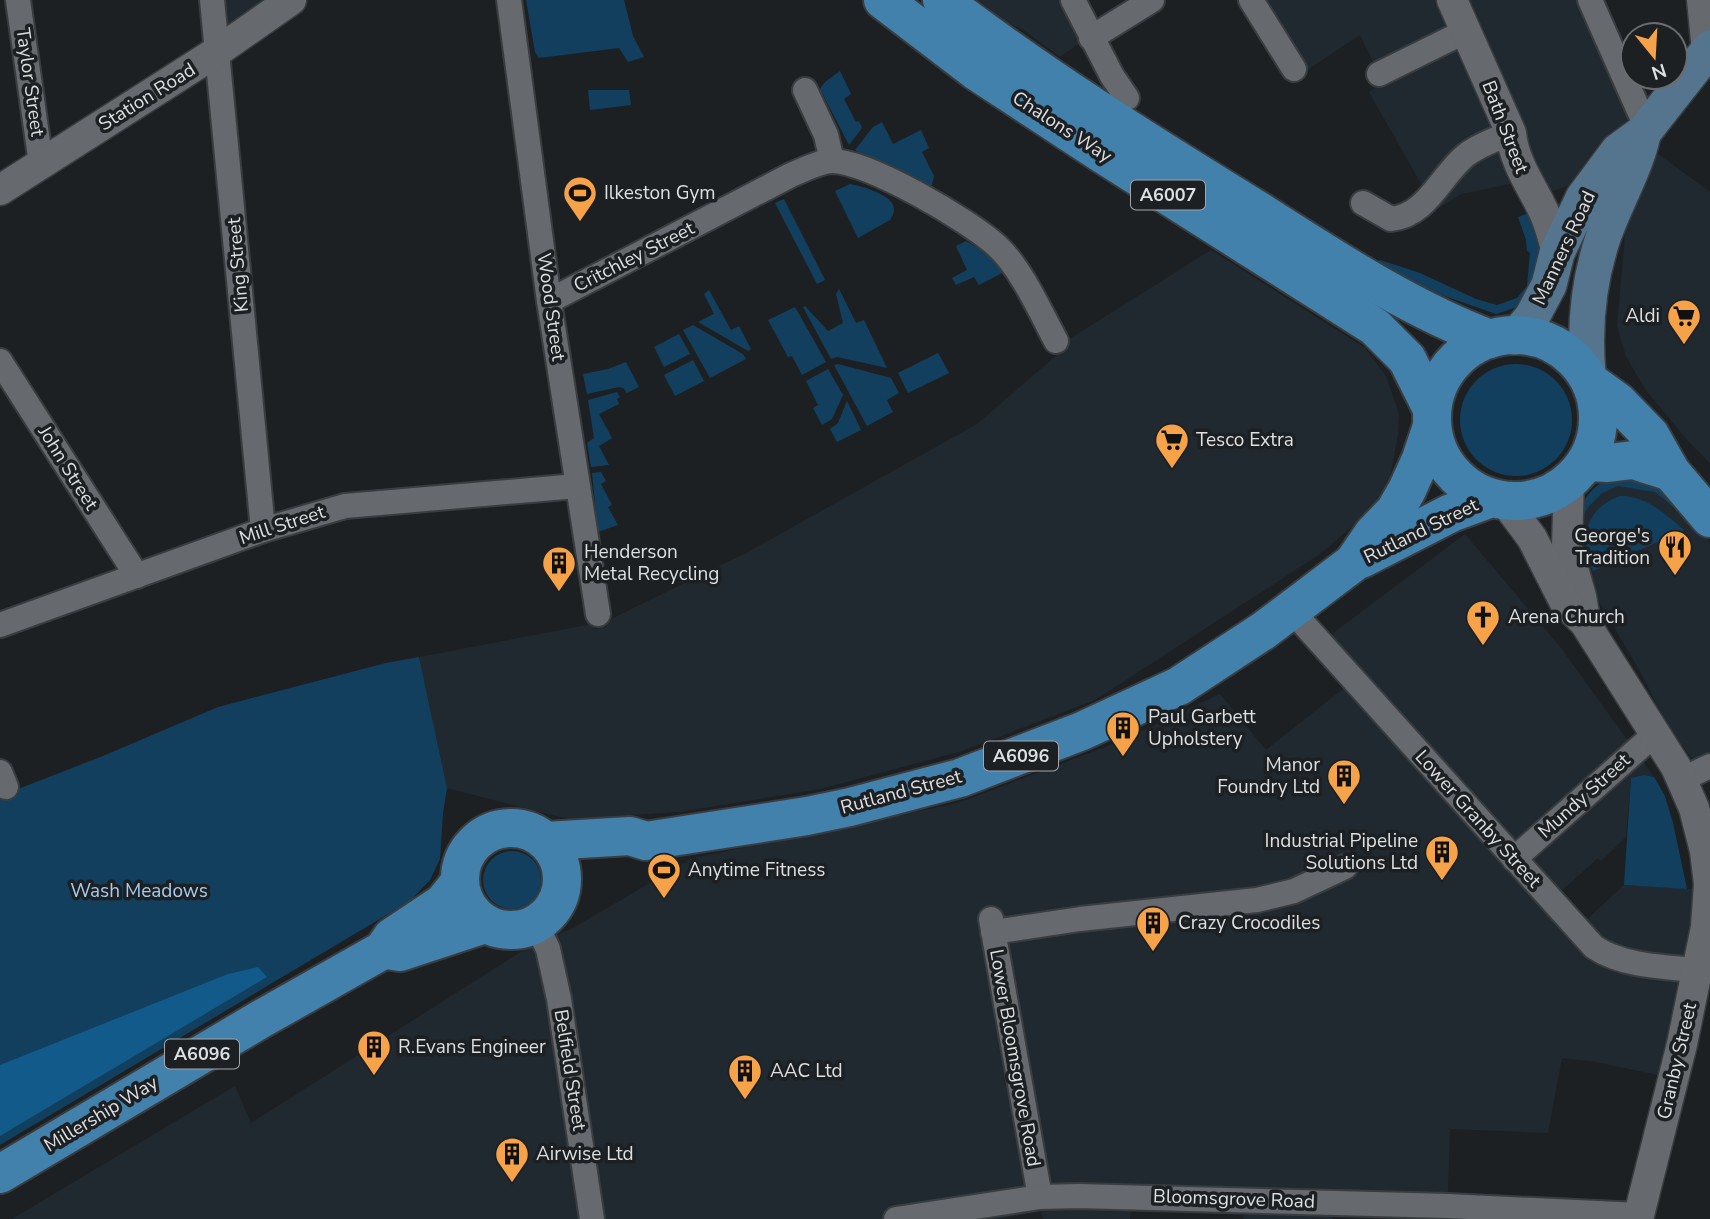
<svg xmlns="http://www.w3.org/2000/svg" width="1710" height="1219" viewBox="0 0 1710 1219" font-family="'Nunito Sans',sans-serif">
  <style>
    .built { fill: #212930 }
    .green { fill: #133f5e }
    .forest { fill: #115a89 }
    .lines { fill: none; stroke-linecap: round; stroke-linejoin: round }
    .minor-casing { stroke: #3a3d3f; stroke-width: 28 }
    .tertiary-casing { stroke: #3a3d3f; stroke-width: 33 }
    .secondary-casing { stroke: #3a3d3f; stroke-width: 38 }
    .primary-casing { stroke: #3a3d3f; stroke-width: 42 }
    .minor { stroke: #66696d; stroke-width: 24 }
    .tertiary { stroke: #66696d; stroke-width: 30 }
    .secondary { stroke: #54758d; stroke-width: 35 }
    .primary { stroke: #4381ad; stroke-width: 38 }
    .labels { text-anchor: middle; dominant-baseline: central; stroke-width: 7; stroke-linejoin: round; paint-order: stroke }
    .shield { fill: #1d2023; stroke: #a3a6a8; stroke-width: 2 }
    .shield-label { font-size: 18px; font-weight: bold; fill: #dddfe1 }
    .street-label { font-size: 19px; fill: #dddfe1; stroke: #1d2023 }
    .poi-label { font-size: 19px; fill: #dddfe1; stroke: #1d2023; text-anchor: start }
    .park-label { font-size: 19px; fill: #a5ccee; stroke: #1d2023 }
  </style>
  <rect width="100%" height="100%" fill="#1d2023"/>
  <g class="built">
    <polygon points="226,0 269,0 229,29"/>
    <polygon points="978,0 1060,0 1080,43 1060,57 1022,29 1007,23"/>
    <polygon points="1261,0 1585,0 1634,112 1576,183 1523,201 1515,183 1461,194 1436,210 1369,92 1383,82 1360,35 1292,80"/>
    <polygon points="1658,154 1710,192 1710,463 1689,442 1645,389 1626,356 1617,326 1626,225 1631,201"/>
    <polygon points="1211,250 1365,348 1386,376 1399,414 1398,434 1389,484 1366,515 1320,554 1095,700 962,751 820,789 679,812 568,819 447,788 419,657 592,624 595,629 606,627 607,621 748,552 977,424 1057,355 1071,338"/>
    <polygon points="1626,475 1677,502 1710,542 1710,773 1690,756 1667,724 1640,671 1588,583 1573,530 1585,499 1591,492 1597,486"/>
    <polygon points="1465,534 1561,648 1654,777 1644,775 1631,778 1626,837 1601,861 1598,858 1558,894 1584,922 1624,885 1694,889 1684,979 1663,1076 1596,1062 1562,1058 1548,1133 1450,1129 1447,1215 1333,1213 1333,1219 1243,1219 1244,1210 1131,1207 1130,1219 1043,1219 1041,1212 997,1219 12,1219 235,1086 251,1123 527,948 571,929 693,858 958,803 1116,743 1220,694 1266,750 1344,688 1312,649"/>
  </g>
  <g class="green">
    <polygon points="526,0 624,0 633,36 644,57 628,62 619,48 539,58 535,52"/>
    <polygon points="840,71 851,94 844,99 856,122 859,121 862,128 849,145 820,89 825,82"/>
    <polygon points="588,90 629,90 631,105 590,110"/>
    <polygon points="882,122 893,144 921,130 929,148 922,152 934,176 931,189 855,150 873,127"/>
    <path d="M850 184C861 186 894 195 894 209 894 213 892 217 890 220L858 238 835 191Z"/>
    <polygon points="784,199 825,280 817,284 775,203"/>
    <path d="M1534 211C1547 258 1539 265 1520 306L1496 314 1436 293 1377 265 1380 260 1420 273 1476 299 1497 305 1517 298 1527 286 1530 253 1527 251 1526 240 1518 217Z"/>
    <polygon points="966,241 986,253 1004,272 979,285 974,277 956,285 952,278 967,270 956,246"/>
    <polygon points="839,289 856,323 864,320 887,368 837,357 831,359 803,307 805,306 828,331 843,323 836,294"/>
    <polygon points="709,290 731,330 739,326 751,349 748,351 698,322 714,314 704,294"/>
    <polygon points="795,307 826,362 802,375 792,356 788,357 768,320"/>
    <polygon points="693,325 743,354 746,359 710,378 683,330"/>
    <polygon points="679,334 690,354 664,367 654,347"/>
    <polygon points="938,353 949,373 908,393 898,373"/>
    <polygon points="693,360 704,381 675,396 664,375"/>
    <polygon points="626,362 639,387 627,393 623,388 619,387 587,394 583,374 608,369"/>
    <circle cx="1516" cy="420" r="56"/>
    <polygon points="838,364 891,378 899,393 887,400 893,412 867,426 834,365"/>
    <polygon points="828,369 843,395 832,419 822,425 813,408 818,405 806,381"/>
    <polygon points="617,392 620,397 617,399 619,404 599,414 612,438 599,446 609,465 591,467 587,443 594,438 588,400"/>
    <polygon points="847,401 861,430 837,442 830,429 838,423"/>
    <polygon points="601,472 606,481 601,484 612,505 608,507 618,525 598,532 592,473"/>
    <path d="M1615 476 1659 484 1685 516 1655 492 1618 486 1602 493 1589 506 1575 529C1581 502 1588 487 1615 476Z"/>
    <path d="M1620 496C1647 496 1665 514 1684 530L1593 571C1577 540 1587 507 1620 496Z"/>
    <polygon points="419,657 447,788 443,813 440,859 430,880 410,901 0,1145 0,796 103,756 218,707 386,663"/>
    <polygon points="1644,775 1654,777 1665,796 1673,823 1687,889 1624,885 1631,778"/>
    <circle cx="512" cy="880" r="29"/>
  </g>
  <polygon class="forest" points="258,967 267,977 0,1136 0,1065 228,974"/>
  <g class="lines">
    <g class="minor-casing">
      <g id="minor">
        <polyline points="18,0 41,164"/>
        <polyline points="212,0 263,530"/>
        <polyline points="509,0 549,301 598,614"/>
        <polyline points="1073,0 1112,76 1127,98"/>
        <polyline points="1251,0 1294,69"/>
        <polyline points="1590,0 1647,129"/>
        <polyline points="1091,38 1152,0"/>
        <polyline points="1379,74 1466,31"/>
        <polyline points="805,90 826,135 832,161"/>
        <path d="M1363 203 1391 219C1427 216 1441 175 1466 155 1479 145 1496 139 1511 133"/>
        <path d="M549 301 791 175C803 170 818 162 831 161 867 160 970 221 997 246 1021 268 1040 311 1056 341"/>
        <polyline points="0,361 137,576"/>
        <path d="M1292 611 1594 947C1622 966 1664 967 1697 970"/>
        <polyline points="0,625 263,530 345,506 577,486"/>
        <polyline points="0,772 6,787"/>
        <polyline points="1683,779 1710,766"/>
        <polyline points="1514,859 1655,734"/>
        <polyline points="991,919 1040,1197"/>
        <polyline points="536,924 548,949 559,999 592,1219"/>
        <polyline points="993,932 1080,919 1257,900 1294,891 1345,867"/>
        <polyline points="896,1219 1040,1197 1078,1196 1448,1206 1639,1215"/>
      </g>
    </g>
    <g class="tertiary-casing">
      <g id="tertiary">
        <path d="M1452 0 1511 133C1514 162 1531 185 1543 210 1550 224 1553 239 1557 253"/>
        <polyline points="1702,0 1707,51"/>
        <polyline points="0,190 218,51 291,0"/>
        <polyline points="1569,478 1567,547 1581,596 1585,619"/>
        <polyline points="1506,503 1532,538 1565,603 1585,623 1676,767 1694,808 1705,851 1709,884 1706,927 1682,1044 1638,1219"/>
      </g>
    </g>
    <g class="secondary-casing">
      <g id="secondary">
        <polyline points="1515,337 1532,317 1549,285 1557,253 1583,198 1618,151 1644,132 1710,48"/>
        <path d="M1588 373C1584 327 1589 278 1604 235 1616 201 1635 170 1643 135"/>
      </g>
    </g>
    <g class="primary-casing">
      <g id="primary">
        <polyline points="883,0 976,71 1101,153 1375,327 1407,359 1431,407"/>
        <path d="M942 0C1043 77 1150 144 1259 211 1333 258 1408 308 1490 339"/>
        <circle cx="1515" cy="418" r="83"/>
        <polyline points="1593,384 1618,402 1650,435 1671,472 1710,518"/>
        <polyline points="1587,462 1608,463 1633,460 1671,472"/>
        <polyline points="1361,559 1451,513 1489,499"/>
        <circle cx="511" cy="879" r="51"/>
        <polyline points="546,841 630,836 646,841 807,816 850,807 960,778 1082,731 1179,686 1263,631 1353,563 1373,534 1395,511 1407,490 1421,459 1431,429"/>
        <polyline points="387,950 400,952 485,924"/>
        <polyline points="0,1174 261,1019 383,950 392,937 443,903 459,883"/>
      </g>
    </g>
    <use href="#minor" class="minor"/>
    <use href="#tertiary" class="tertiary"/>
    <use href="#secondary" class="secondary"/>
    <use href="#primary" class="primary"/>
  </g>
  <defs>
    <g id="stadium-pin" transform="scale(1.75)"><path d="M0 17L-7.5 6A9.5 9.5 0 1 1 7.5 6Z" fill="#f6a248" stroke="#1d2023"/><path d="M0-5a6.5 5 0 1 0 0 10a6.5 5 0 1 0 0-10ZM-3.5-1.8h7v3.6h-7Z" fill="#111"/></g>
    <g id="supermarket-pin" transform="scale(1.75)"><path d="M0 17L-7.5 6A9.5 9.5 0 1 1 7.5 6Z" fill="#f6a248" stroke="#1d2023"/><path d="M-6-5.5h2.5l.6 2H6L4.5 2H-2.5L-4.4-4H-6ZM-1.5 3.2a1.3 1.3 0 1 0 .1 0ZM3 3.2a1.3 1.3 0 1 0 .1 0Z" fill="#111"/></g>
    <g id="restaurant-pin" transform="scale(1.75)"><path d="M0 17L-7.5 6A9.5 9.5 0 1 1 7.5 6Z" fill="#f6a248" stroke="#1d2023"/><path d="M-5-6h1v4h1v-4h1v4h1v-4h1v5L-1.5 .5V6h-2V.5L-5-1ZM5-6V6H3V1.5H1.5Q1.5-4 5-6Z" fill="#111"/></g>
    <g id="building-pin" transform="scale(1.75)"><path d="M0 17L-7.5 6A9.5 9.5 0 1 1 7.5 6Z" fill="#f6a248" stroke="#1d2023"/><path d="M-4-6H4V6H1V3H-1V6H-4ZM-2.5-4.3h1.7v1.8h-1.7ZM.8-4.3h1.7v1.8H.8ZM-2.5-1h1.7V.8h-1.7ZM.8-1h1.7V.8H.8Z" fill="#111"/></g>
    <g id="church-pin" transform="scale(1.75)"><path d="M0 17L-7.5 6A9.5 9.5 0 1 1 7.5 6Z" fill="#f6a248" stroke="#1d2023"/><path d="M-1.2-6h2.4v3.5h3.3v2.4h-3.3V6h-2.4V-.1h-3.3v-2.4h3.3Z" fill="#111"/></g>
  </defs>
  <g fill-rule="evenodd">
    <use href="#stadium-pin" x="580" y="193"/>
    <use href="#supermarket-pin" x="1684" y="316"/>
    <use href="#supermarket-pin" x="1172" y="440"/>
    <use href="#restaurant-pin" x="1675" y="547"/>
    <use href="#building-pin" x="559" y="563"/>
    <use href="#church-pin" x="1483" y="617"/>
    <use href="#building-pin" x="1123" y="728"/>
    <use href="#building-pin" x="1344" y="776"/>
    <use href="#building-pin" x="1442" y="852"/>
    <use href="#stadium-pin" x="664" y="870"/>
    <use href="#building-pin" x="1153" y="923"/>
    <use href="#building-pin" x="374" y="1047"/>
    <use href="#building-pin" x="745" y="1071"/>
    <use href="#building-pin" x="512" y="1154"/>
  </g>
  <g class="labels">
    <g class="shield">
      <rect x="1131" y="180.5" width="74" height="29" rx="5"/>
      <rect x="984" y="741.5" width="74" height="29" rx="5"/>
      <rect x="165" y="1039.5" width="74" height="29" rx="5"/>
    </g>
    <g class="shield-label">
      <text x="1168" y="195">A6007</text>
      <text x="1021" y="756">A6096</text>
      <text x="202" y="1054">A6096</text>
    </g>
    <g class="street-label">
      <text transform="translate(30 82) rotate(82)">Taylor Street</text>
      <text transform="translate(147 97) rotate(-32)">Station Road</text>
      <text transform="translate(1062 127) rotate(33)">Chalons Way</text>
      <text transform="translate(1505 127) rotate(69)">Bath Street</text>
      <text transform="translate(1564 248) rotate(-65)">Manners Road</text>
      <text transform="translate(634 257) rotate(-27)">Critchley Street</text>
      <text transform="translate(238 265) rotate(-95)">King Street</text>
      <text transform="translate(551 307) rotate(82)">Wood Street</text>
      <text transform="translate(68 468) rotate(58)">John Street</text>
      <text transform="translate(282 525) rotate(-18)">Mill Street</text>
      <text transform="translate(1421 531) rotate(-26)">Rutland Street</text>
      <text transform="translate(901 792) rotate(-15)">Rutland Street</text>
      <text transform="translate(1584 796) rotate(-42)">Mundy Street</text>
      <text transform="translate(1478 819) rotate(48)">Lower Granby Street</text>
      <text transform="translate(1015 1058) rotate(80)">Lower Bloomsgrove Road</text>
      <text transform="translate(1677 1061) rotate(-77)">Granby Street</text>
      <text transform="translate(570 1070) rotate(81)">Belfield Street</text>
      <text transform="translate(101 1114) rotate(-31)">Millership Way</text>
      <text transform="translate(1234 1199) rotate(2)">Bloomsgrove Road</text>
    </g>
    <g class="poi-label">
      <text x="604" y="193">Ilkeston Gym</text>
      <text x="1660" y="316" text-anchor="end">Aldi</text>
      <text x="1196" y="440">Tesco Extra</text>
      <text x="1650" y="536" text-anchor="end">George's<tspan x="1650" dy="22">Tradition</tspan></text>
      <text x="584" y="552">Henderson<tspan x="584" dy="22">Metal Recycling</tspan></text>
      <text x="1508" y="617">Arena Church</text>
      <text x="1148" y="717">Paul Garbett<tspan x="1148" dy="22">Upholstery</tspan></text>
      <text x="1320" y="765" text-anchor="end">Manor<tspan x="1320" dy="22">Foundry Ltd</tspan></text>
      <text x="1418" y="841" text-anchor="end">Industrial Pipeline<tspan x="1418" dy="22">Solutions Ltd</tspan></text>
      <text x="688" y="870">Anytime Fitness</text>
      <text x="1178" y="923">Crazy Crocodiles</text>
      <text x="398" y="1047">R.Evans Engineer</text>
      <text x="770" y="1071">AAC Ltd</text>
      <text x="536" y="1154">Airwise Ltd</text>
    </g>
    <g class="park-label">
      <text x="139" y="891">Wash Meadows</text>
    </g>
  </g>
  <g transform="translate(1654 56) rotate(162)"><circle r="33" fill="#1d2023" stroke="#6a6c6f" stroke-width="2"/>
  <path d="M0-5L12 26L0 18L-12 26Z" fill="#f6a248"/>
  <text y="-10" font-size="19" font-weight="bold" text-anchor="middle" fill="#dddfe1">N</text>
  </g>
</svg>
